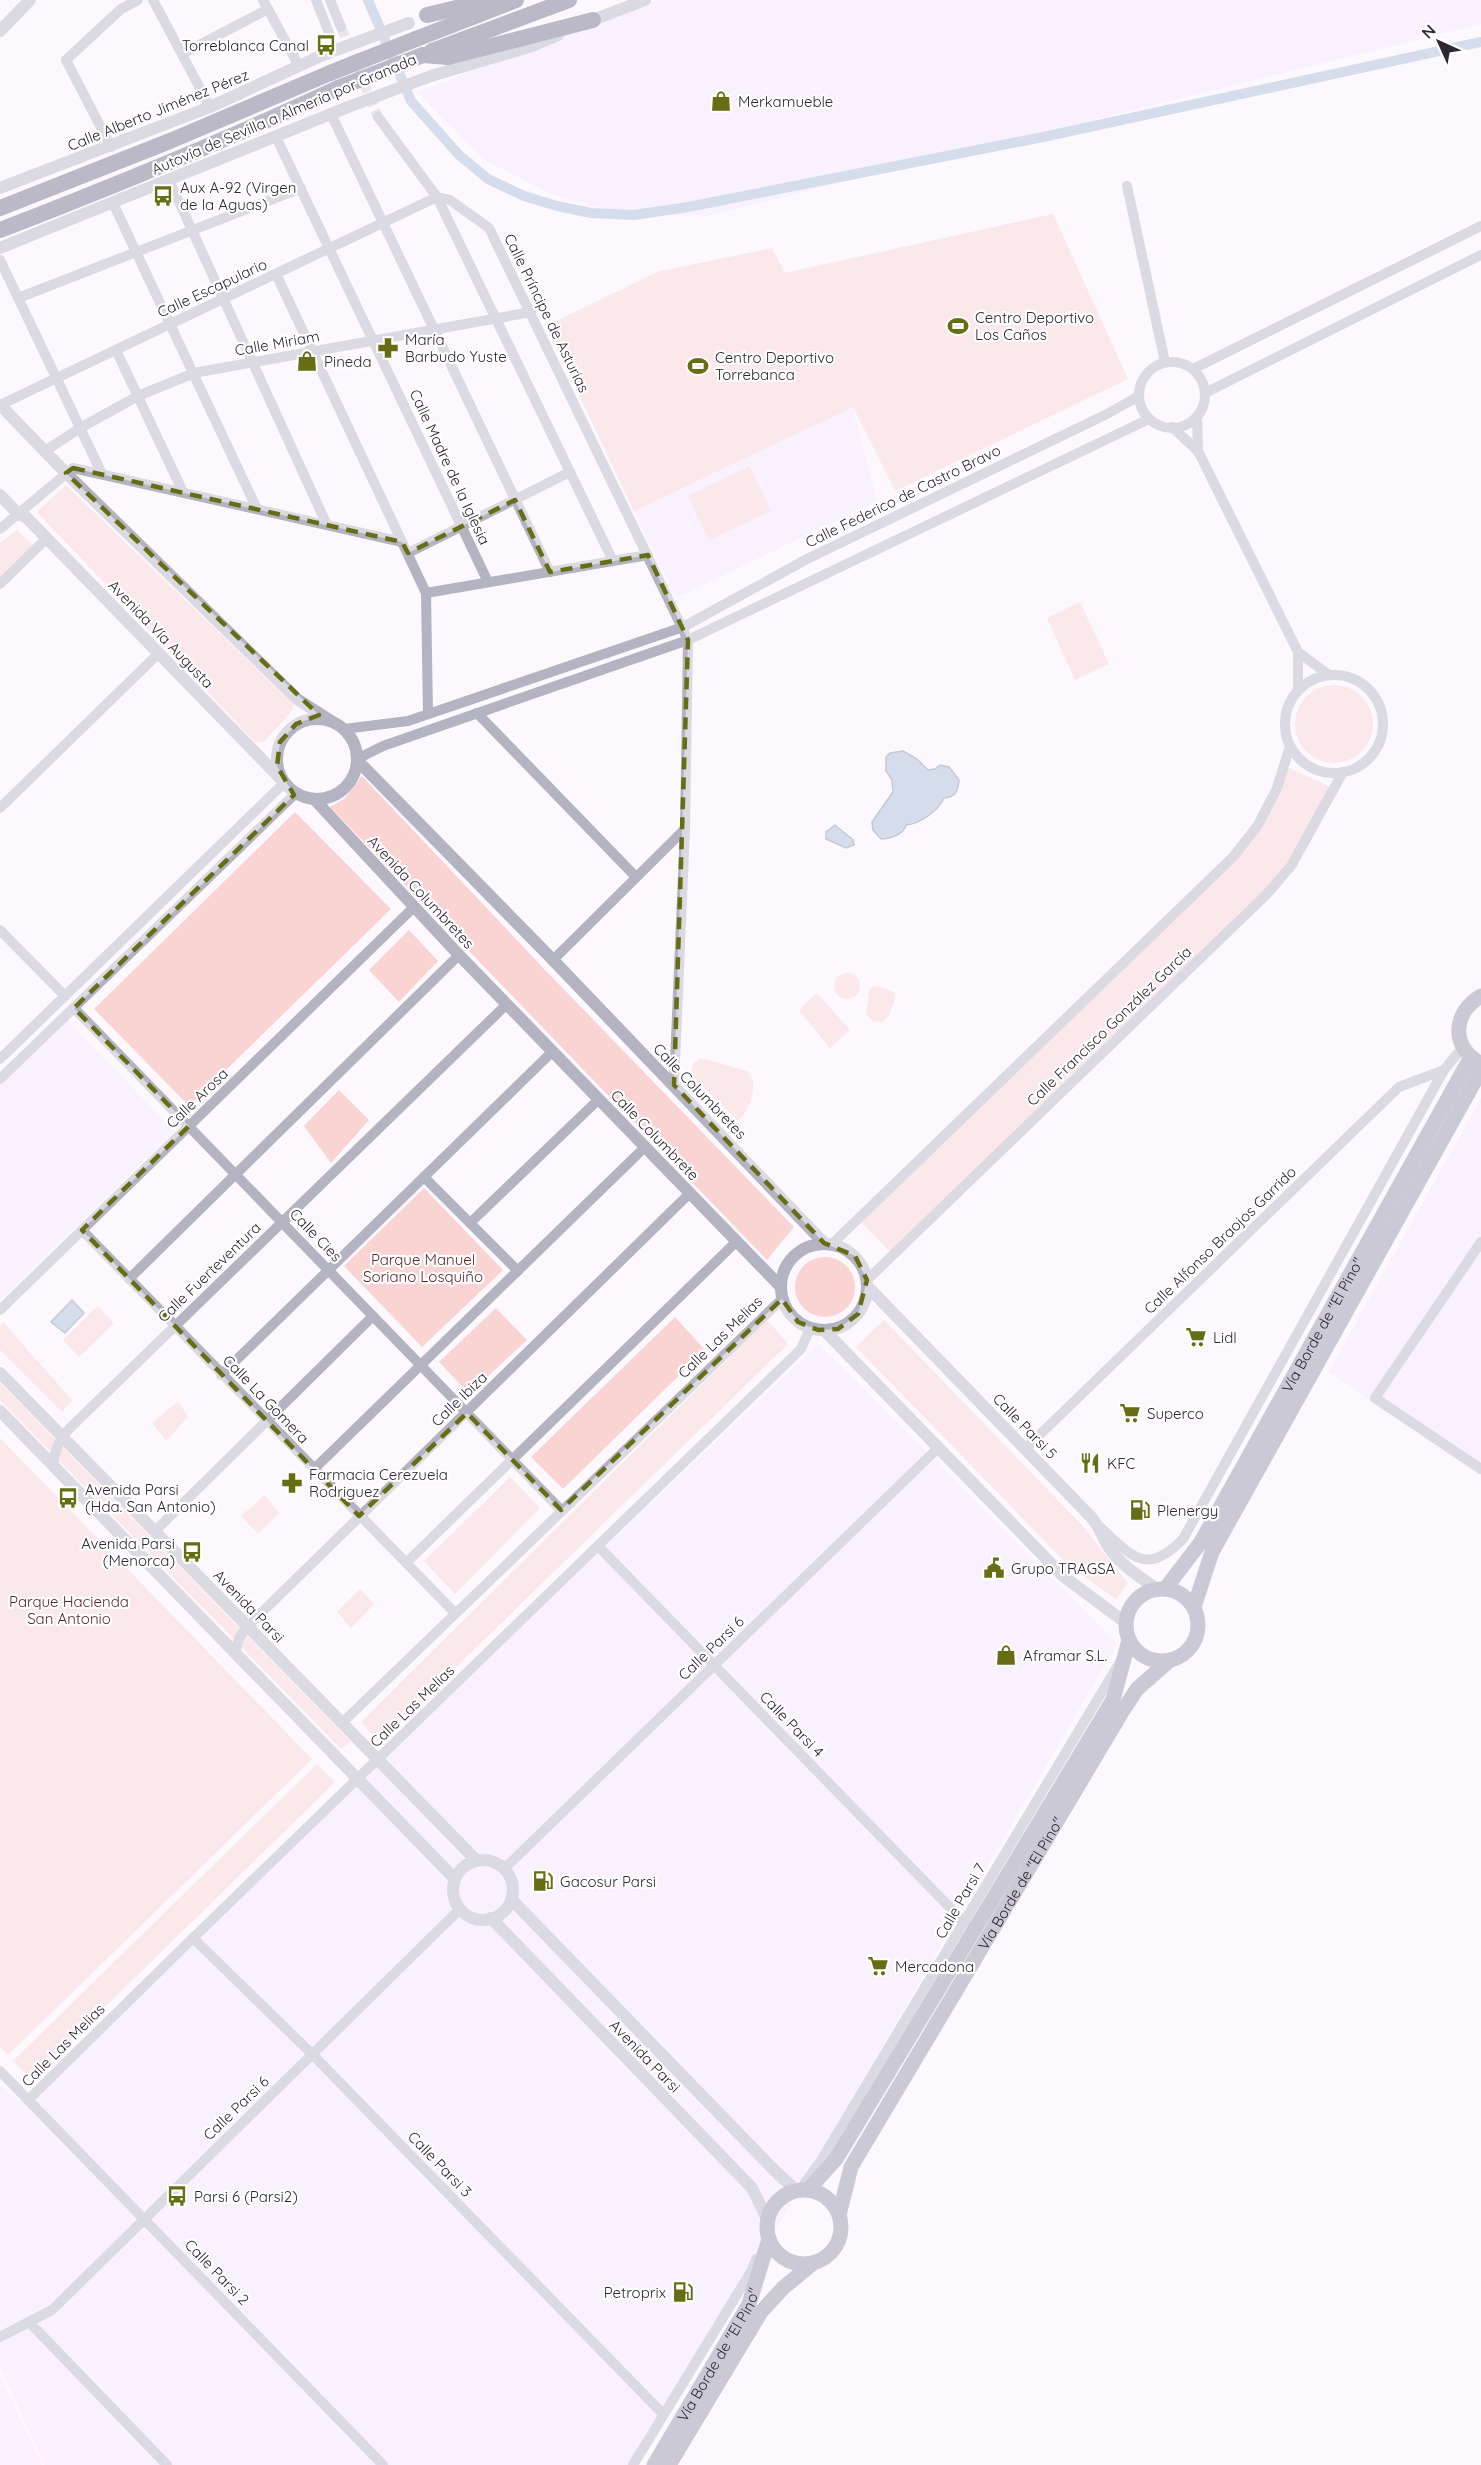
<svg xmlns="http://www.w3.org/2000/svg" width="1481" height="2465" viewBox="0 0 1481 2465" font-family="Quicksand,sans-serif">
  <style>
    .built { fill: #f7e8fd }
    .green { fill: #f9d4d3 }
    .water { fill: #a7bdd9; stroke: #8390a7; stroke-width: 1.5 }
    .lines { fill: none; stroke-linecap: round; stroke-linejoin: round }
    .canal { stroke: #a7bdd9; stroke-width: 10 }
    .minor-tunnel { stroke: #d3ced5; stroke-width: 10; stroke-dasharray: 10 5; stroke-linecap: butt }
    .minor { stroke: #b3b3c1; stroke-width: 10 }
    .tertiary { stroke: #b3b3c1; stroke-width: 12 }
    .secondary { stroke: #9090a4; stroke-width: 15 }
    .trunk { stroke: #6e6e87; stroke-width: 16 }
    .tertiary-bridge { stroke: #b3b3c1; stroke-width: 12 }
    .trunk-bridge { stroke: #6e6e87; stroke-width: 16 }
    .marked { fill: none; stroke: #666d12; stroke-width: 4.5; stroke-dasharray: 12 8; stroke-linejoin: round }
    .labels { text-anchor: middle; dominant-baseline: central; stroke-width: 4.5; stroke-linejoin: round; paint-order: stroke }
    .poi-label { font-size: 15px; fill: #2e2631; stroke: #fff; text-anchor: start }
    .street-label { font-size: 15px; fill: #2e2631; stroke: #fff }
    .park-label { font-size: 15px; fill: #5c2729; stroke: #fff }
  </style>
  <rect width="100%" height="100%" fill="#fcf8fe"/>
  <g class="built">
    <polygon points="657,0 1481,0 1481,24 706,216 617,213 549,193 483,159 417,92"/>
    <polygon points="853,407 877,501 676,598 634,511"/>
    <polygon points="67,1020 174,1131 0,1300 0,1085"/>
    <polygon points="1481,1098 1481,1476 1329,1372"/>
    <polygon points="819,1344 1117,1644 638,2465 45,2465 0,2367 0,2084 19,2102"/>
    <polygon points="0,2376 42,2465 0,2465"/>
  </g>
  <g class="green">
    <polygon points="1053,214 1128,379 895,491 853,407 634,511 546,326 657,272 772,248 785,273"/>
    <polygon points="749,466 771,511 709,540 688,496"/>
    <path d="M66 485 294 705C291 716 272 731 264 742H255L37 512Z"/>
    <polygon points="17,530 34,546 0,579 0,543"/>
    <polygon points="1080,602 1109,664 1075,680 1047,618"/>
    <circle cx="1334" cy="724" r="39"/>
    <polygon points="1284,766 1333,788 1291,866 894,1256 858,1219 1258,825"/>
    <polygon points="362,776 547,972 794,1227 767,1260 330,807 344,799"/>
    <polygon points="295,812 391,909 189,1106 94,1009"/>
    <polygon points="409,930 438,961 399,1002 369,970"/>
    <circle cx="847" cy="986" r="13"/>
    <path d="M878 986 895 993C894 1004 891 1016 882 1022L873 1021 866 1014 870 988Z"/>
    <polygon points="817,993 850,1030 830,1048 799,1010"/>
    <path d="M701 1058 747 1071C760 1083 750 1110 738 1121L691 1075 693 1064Z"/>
    <polygon points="339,1090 369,1120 331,1163 304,1126"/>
    <polygon points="424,1188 503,1270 422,1347 344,1266"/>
    <circle cx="825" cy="1287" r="30"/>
    <polygon points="98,1306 114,1323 79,1357 63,1340"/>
    <polygon points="496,1308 527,1340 469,1394 439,1362"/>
    <polygon points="675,1317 705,1350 563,1489 531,1457"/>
    <polygon points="767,1320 788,1344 379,1742 361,1722"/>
    <polygon points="884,1320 1081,1524 1128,1583 1116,1599 1067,1564 856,1347"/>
    <polygon points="3,1322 72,1400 62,1412 0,1350 0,1326"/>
    <polygon points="0,1383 351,1742 341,1749 0,1400"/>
    <polygon points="178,1401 188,1417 166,1441 152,1423"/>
    <polygon points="0,1438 312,1759 8,2055 0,2047"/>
    <polygon points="510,1477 540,1508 455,1594 424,1561"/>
    <polygon points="265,1495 279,1513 258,1534 241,1516"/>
    <polygon points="360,1589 374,1604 351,1628 337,1612"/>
    <polygon points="317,1764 335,1782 31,2079 13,2061"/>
  </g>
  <g class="water">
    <path d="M903 751 917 759 928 770 935 769 940 765 949 767 959 780C958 791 956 797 944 798 938 811 920 824 906 825 904 834 891 839 881 839L873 830 872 822 893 792 892 780 886 771V757L890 753Z"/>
    <polygon points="835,825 853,840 854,845 846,848 826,839 826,832"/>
    <polygon points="72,1300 84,1313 65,1333 51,1322"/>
  </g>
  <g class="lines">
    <polyline class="canal" points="368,0 411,101 459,155 488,179 524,196 557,206 591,213 634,215 688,207 1043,137 1481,42"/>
    <polyline class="minor-tunnel" points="341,27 378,117"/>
    <g class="minor">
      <polyline points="153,0 210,107"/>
      <polyline points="263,0 299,66"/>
      <polyline points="316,0 329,33"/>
      <polyline points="330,0 341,27"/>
      <polyline points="182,54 268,9"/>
      <polyline points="331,114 550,572"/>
      <polyline points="378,117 437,197 613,561"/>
      <polyline points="276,137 488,582"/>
      <polyline points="111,147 66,60 121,9 138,0"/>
      <polyline points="169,180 327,525"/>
      <polyline points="1127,186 1165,362"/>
      <polyline points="437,197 450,200 489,228 688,640 685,829 674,1085"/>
      <polyline points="113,203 257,509"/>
      <polyline points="0,260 102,474"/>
      <polyline points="276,274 426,593 428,714"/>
      <polyline points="18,298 301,188"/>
      <polyline points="116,350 183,492"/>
      <circle cx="1172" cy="395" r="33"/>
      <polyline points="1193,369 1481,226"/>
      <polyline points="1205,393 1481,255"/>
      <polyline points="0,405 437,197"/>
      <polyline points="1197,416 1198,451"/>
      <polyline points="1172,427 1198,451 1298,652 1329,675"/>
      <polyline points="45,451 80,428 138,396 194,373 531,312"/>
      <polyline points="0,529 73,468 402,542"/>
      <polyline points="408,553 570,472"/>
      <polyline points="0,584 47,538"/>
      <polyline points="426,593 648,555"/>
      <polyline points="1298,652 1298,690"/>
      <circle cx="1334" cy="724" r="49"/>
      <polyline points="477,713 636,877"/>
      <polyline points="344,729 408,721 683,627 807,559 1107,414 1139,396"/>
      <polyline points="357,759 383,746 688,640 1149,419"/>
      <polyline points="0,808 159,653"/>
      <polyline points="0,930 65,996"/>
      <polyline points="553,960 685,829"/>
      <polyline points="74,1008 561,1510"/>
      <polyline points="0,1059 284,783"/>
      <polyline points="0,1079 295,794"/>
      <polyline points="424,1177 518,1271"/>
      <polyline points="470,1223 599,1099"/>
      <polyline points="82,1230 455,1613"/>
      <polyline points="1481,1242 1375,1398 1481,1469"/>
      <polyline points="832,1244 1233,857 1258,825 1277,788 1290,746"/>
      <polyline points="129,1279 459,955"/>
      <polyline points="867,1280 1267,894 1291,866 1343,772"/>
      <polyline points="0,1310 414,907"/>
      <polyline points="221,1375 553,1051"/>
      <polyline points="1026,1448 1399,1087 1444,1070"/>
      <path d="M53 1466C55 1449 59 1439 71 1427L507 1004"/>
      <polyline points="313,1470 645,1147"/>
      <path d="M1100 1527C1132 1556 1146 1577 1183 1539L1444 1070 1463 1047"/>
      <polyline points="155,1531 373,1316"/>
      <polyline points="598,1546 965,1923"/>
      <polyline points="406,1563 737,1241"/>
      <polyline points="235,1654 239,1638 248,1626 690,1193"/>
      <polyline points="342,1723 782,1299"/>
      <polyline points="504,1869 938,1448"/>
      <polyline points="193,1938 312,2054 663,2414"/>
      <polyline points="0,2071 383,2465"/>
      <polyline points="28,2100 193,1938 801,1349 810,1329"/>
      <polyline points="799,2191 820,2162 1120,1662"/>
      <polyline points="30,2323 167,2465"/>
      <polyline points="0,2337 52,2310 460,1909"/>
      <polyline points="633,2465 752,2270 756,2259"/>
    </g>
    <g class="tertiary">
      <polyline points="585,23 645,0"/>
      <polyline points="0,31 30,0"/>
      <polyline points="431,76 532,46 558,35"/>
      <polyline points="0,188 210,107 325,54"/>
      <polyline points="0,248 348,107"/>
      <polyline points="0,405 66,473 297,699 331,721"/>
      <polyline points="0,495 18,514 26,517 280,778"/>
      <circle cx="317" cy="759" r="40"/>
      <polyline points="357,760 553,960 824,1243"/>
      <polyline points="315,800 459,955 780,1286"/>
      <circle cx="824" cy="1287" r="43"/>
      <path d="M867 1286 1091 1517C1100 1527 1103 1539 1110 1549 1122 1566 1140 1577 1157 1589"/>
      <polyline points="825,1331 1063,1576 1126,1623"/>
      <polyline points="0,1373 477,1861"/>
      <polyline points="0,1411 455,1879"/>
      <circle cx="483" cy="1890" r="30"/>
      <polyline points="511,1899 775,2171 797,2191"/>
      <polyline points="491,1918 752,2188 768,2221"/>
    </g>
    <g class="secondary">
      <path d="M1478 1062C1450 1044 1454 1012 1481 996"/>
      <path id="s1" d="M1165 1589 1201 1542 1471 1057"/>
      <circle cx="1162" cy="1625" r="36"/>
      <polyline points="1194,1607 1212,1552 1481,1070"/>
      <polyline points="808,2190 836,2159 1113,1700 1129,1640"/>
      <circle cx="804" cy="2227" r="37"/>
      <path id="s2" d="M839 2215 851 2167 1122 1712 1137 1689 1170 1660"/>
      <path id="s3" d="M654 2465 749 2304 769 2239"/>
      <polyline points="669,2465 761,2312 783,2288 812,2264"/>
    </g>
    <g class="trunk">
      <polyline points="427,15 490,0"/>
      <polyline points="416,39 516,0"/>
      <polyline points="432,51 569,0"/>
      <polyline points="423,55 448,57 593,20"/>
      <polyline points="0,208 170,141 330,73"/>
      <path d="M0 230C114 186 227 140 338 88"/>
    </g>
    <g class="tertiary-bridge">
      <polyline points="325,54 409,23"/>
      <polyline points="348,107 431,76"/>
    </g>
    <g class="trunk-bridge">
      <polyline points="330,73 416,39"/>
      <polyline points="338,88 423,55"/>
    </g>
  </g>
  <path d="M0 0H1481V2465H0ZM73 468 402 542 408 553 515 500 550 572 648 555 688 640 674 1085 824 1243 855 1256 867 1280 858 1314 838 1329 818 1330 798 1322 782 1299 561 1510 467 1413 359 1516 82 1230 189 1126 74 1008 294 795 277 766 280 742 296 724 319 715 66 473Z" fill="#fcf8fe" fill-opacity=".55" fill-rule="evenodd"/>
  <path class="marked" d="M73 468 402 542 408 553 515 500 550 572 648 555 688 640 674 1085 824 1243 855 1256 867 1280 858 1314 838 1329 818 1330 798 1322 782 1299 561 1510 467 1413 359 1516 82 1230 189 1126 74 1008 294 795 277 766 280 742 296 724 319 715 66 473Z"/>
  <defs>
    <g id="bus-bare" transform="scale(1.62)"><path d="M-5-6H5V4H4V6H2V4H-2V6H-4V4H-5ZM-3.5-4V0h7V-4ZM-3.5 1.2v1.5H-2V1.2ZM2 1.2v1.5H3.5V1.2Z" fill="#666d12" stroke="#fff" stroke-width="2.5" paint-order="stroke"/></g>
    <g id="shop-bare" transform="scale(1.62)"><path d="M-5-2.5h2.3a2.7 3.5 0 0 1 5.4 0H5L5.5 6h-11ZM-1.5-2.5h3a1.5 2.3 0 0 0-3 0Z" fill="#666d12" stroke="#fff" stroke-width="2.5" paint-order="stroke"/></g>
    <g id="stadium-bare" transform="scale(1.62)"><path d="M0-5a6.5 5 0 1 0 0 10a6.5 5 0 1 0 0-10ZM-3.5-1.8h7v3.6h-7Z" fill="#666d12" stroke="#fff" stroke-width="2.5" paint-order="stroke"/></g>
    <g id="pharmacy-bare" transform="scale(1.62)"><path d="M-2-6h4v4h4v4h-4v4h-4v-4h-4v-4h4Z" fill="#666d12" stroke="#fff" stroke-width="2.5" paint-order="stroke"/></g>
    <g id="supermarket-bare" transform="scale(1.62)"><path d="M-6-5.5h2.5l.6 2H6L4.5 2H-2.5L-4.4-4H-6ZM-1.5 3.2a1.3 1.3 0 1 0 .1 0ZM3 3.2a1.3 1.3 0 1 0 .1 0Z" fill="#666d12" stroke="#fff" stroke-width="2.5" paint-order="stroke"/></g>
    <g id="restaurant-bare" transform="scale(1.62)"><path d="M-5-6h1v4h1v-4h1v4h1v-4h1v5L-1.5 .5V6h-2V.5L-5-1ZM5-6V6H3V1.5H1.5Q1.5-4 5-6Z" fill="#666d12" stroke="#fff" stroke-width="2.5" paint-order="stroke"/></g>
    <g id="fuel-bare" transform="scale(1.62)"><path d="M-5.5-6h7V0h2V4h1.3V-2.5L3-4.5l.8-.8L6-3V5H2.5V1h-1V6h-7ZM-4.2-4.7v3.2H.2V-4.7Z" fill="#666d12" stroke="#fff" stroke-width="2.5" paint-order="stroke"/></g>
    <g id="civic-bare" transform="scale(1.62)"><path d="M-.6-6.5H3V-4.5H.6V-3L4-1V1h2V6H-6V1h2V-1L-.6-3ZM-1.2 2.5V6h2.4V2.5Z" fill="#666d12" stroke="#fff" stroke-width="2.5" paint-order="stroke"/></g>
  </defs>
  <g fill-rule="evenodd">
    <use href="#bus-bare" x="326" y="45"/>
    <use href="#shop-bare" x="721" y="101"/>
    <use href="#bus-bare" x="163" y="196"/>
    <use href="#stadium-bare" x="958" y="326"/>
    <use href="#pharmacy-bare" x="388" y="348"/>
    <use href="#shop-bare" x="307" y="361"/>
    <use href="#stadium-bare" x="698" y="366"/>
    <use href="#supermarket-bare" x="1196" y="1337"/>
    <use href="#supermarket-bare" x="1130" y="1413"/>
    <use href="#restaurant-bare" x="1090" y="1463"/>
    <use href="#pharmacy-bare" x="292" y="1483"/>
    <use href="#bus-bare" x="68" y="1498"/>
    <use href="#fuel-bare" x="1140" y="1510"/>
    <use href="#bus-bare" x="192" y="1552"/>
    <use href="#civic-bare" x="994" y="1568"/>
    <use href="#shop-bare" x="1006" y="1655"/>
    <use href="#fuel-bare" x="543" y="1881"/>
    <use href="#supermarket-bare" x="878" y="1966"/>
    <use href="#bus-bare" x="177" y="2196"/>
    <use href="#fuel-bare" x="683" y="2292"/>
  </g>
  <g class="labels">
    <g class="poi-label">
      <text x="309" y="45" text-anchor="end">Torreblanca Canal</text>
      <text x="738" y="101">Merkamueble</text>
      <text x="180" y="187">Aux A-92 (Virgen<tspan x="180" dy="17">de la Aguas)</tspan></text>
      <text x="975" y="317">Centro Deportivo<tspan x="975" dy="17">Los Caños</tspan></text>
      <text x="405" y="339">María<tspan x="405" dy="17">Barbudo Yuste</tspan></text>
      <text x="715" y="357">Centro Deportivo<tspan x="715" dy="17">Torrebanca</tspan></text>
      <text x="324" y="361">Pineda</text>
      <text x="1213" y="1337">Lidl</text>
      <text x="1147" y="1413">Superco</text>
      <text x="1107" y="1463">KFC</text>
      <text x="309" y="1474">Farmacia Cerezuela<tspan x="309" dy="17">Rodriguez</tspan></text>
      <text x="85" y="1489">Avenida Parsi<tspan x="85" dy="17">(Hda. San Antonio)</tspan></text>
      <text x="1157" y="1510">Plenergy</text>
      <text x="175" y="1543" text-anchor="end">Avenida Parsi<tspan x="175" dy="17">(Menorca)</tspan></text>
      <text x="1011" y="1568">Grupo TRAGSA</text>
      <text x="1023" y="1655">Aframar S.L.</text>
      <text x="560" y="1881">Gacosur Parsi</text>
      <text x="895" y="1966">Mercadona</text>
      <text x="194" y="2196">Parsi 6 (Parsi2)</text>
      <text x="666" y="2292" text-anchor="end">Petroprix</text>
    </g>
    <g class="street-label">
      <text transform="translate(158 110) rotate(-22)">Calle Alberto Jiménez Pérez</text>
      <text transform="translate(284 114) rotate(-23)">Autovía de Sevilla a Almería por Granada</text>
      <text transform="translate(212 288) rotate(-25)">Calle Escapulario</text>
      <text transform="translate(547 313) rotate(64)">Calle Príncipe de Asturias</text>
      <text transform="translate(277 343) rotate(-10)">Calle Miriam</text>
      <text transform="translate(450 467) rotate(65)">Calle Madre de la Iglesia</text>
      <text transform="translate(903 496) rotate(-26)">Calle Federico de Castro Bravo</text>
      <text transform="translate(161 634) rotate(46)">Avenida Vía Augusta</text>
      <text transform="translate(421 892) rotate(47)">Avenida Columbretes</text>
      <text transform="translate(1109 1026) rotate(-44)">Calle Francisco González García</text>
      <text transform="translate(700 1091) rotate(46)">Calle Columbretes</text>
      <text transform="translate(197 1098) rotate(-44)">Calle Arosa</text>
      <text transform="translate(655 1135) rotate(46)">Calle Columbrete</text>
      <text transform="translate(316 1235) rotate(46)">Calle Cies</text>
      <text transform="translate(1220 1240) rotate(-44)">Calle Alfonso Braojos Garrido</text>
      <text transform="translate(209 1272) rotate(-44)">Calle Fuerteventura</text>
      <text stroke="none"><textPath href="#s1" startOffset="308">Vía Borde de "El Pino"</textPath></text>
      <text transform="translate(720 1337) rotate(-44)">Calle Las Melias</text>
      <text transform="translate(266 1399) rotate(46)">Calle La Gomera</text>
      <text transform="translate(459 1399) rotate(-44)">Calle Ibiza</text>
      <text transform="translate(1025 1426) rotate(46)">Calle Parsi 5</text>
      <text transform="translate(249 1606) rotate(46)">Avenida Parsi</text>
      <text transform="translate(711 1648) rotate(-44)">Calle Parsi 6</text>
      <text transform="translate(412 1706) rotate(-44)">Calle Las Melias</text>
      <text transform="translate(792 1724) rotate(46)">Calle Parsi 4</text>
      <text stroke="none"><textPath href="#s2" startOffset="380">Vía Borde de "El Pino"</textPath></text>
      <text transform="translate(960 1901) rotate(-60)">Calle Parsi 7</text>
      <text transform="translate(63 2045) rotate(-45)">Calle Las Melias</text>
      <text transform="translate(645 2056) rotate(46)">Avenida Parsi</text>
      <text transform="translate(236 2108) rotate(-44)">Calle Parsi 6</text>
      <text transform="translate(440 2164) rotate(46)">Calle Parsi 3</text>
      <text transform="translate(217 2272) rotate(46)">Calle Parsi 2</text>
      <text stroke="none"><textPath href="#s3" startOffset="128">Vía Borde de "El Pino"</textPath></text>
    </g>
    <g class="park-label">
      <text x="423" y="1259">Parque Manuel<tspan x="423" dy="17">Soriano Losquiño</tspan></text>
      <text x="69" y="1601">Parque Hacienda<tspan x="69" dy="17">San Antonio</tspan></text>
    </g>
  </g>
  <g transform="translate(1439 42) rotate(315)" stroke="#ffffff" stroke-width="4.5" paint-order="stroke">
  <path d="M0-4.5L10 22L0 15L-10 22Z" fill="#2e2631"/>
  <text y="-9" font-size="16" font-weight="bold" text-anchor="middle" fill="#2e2631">N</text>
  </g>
</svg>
